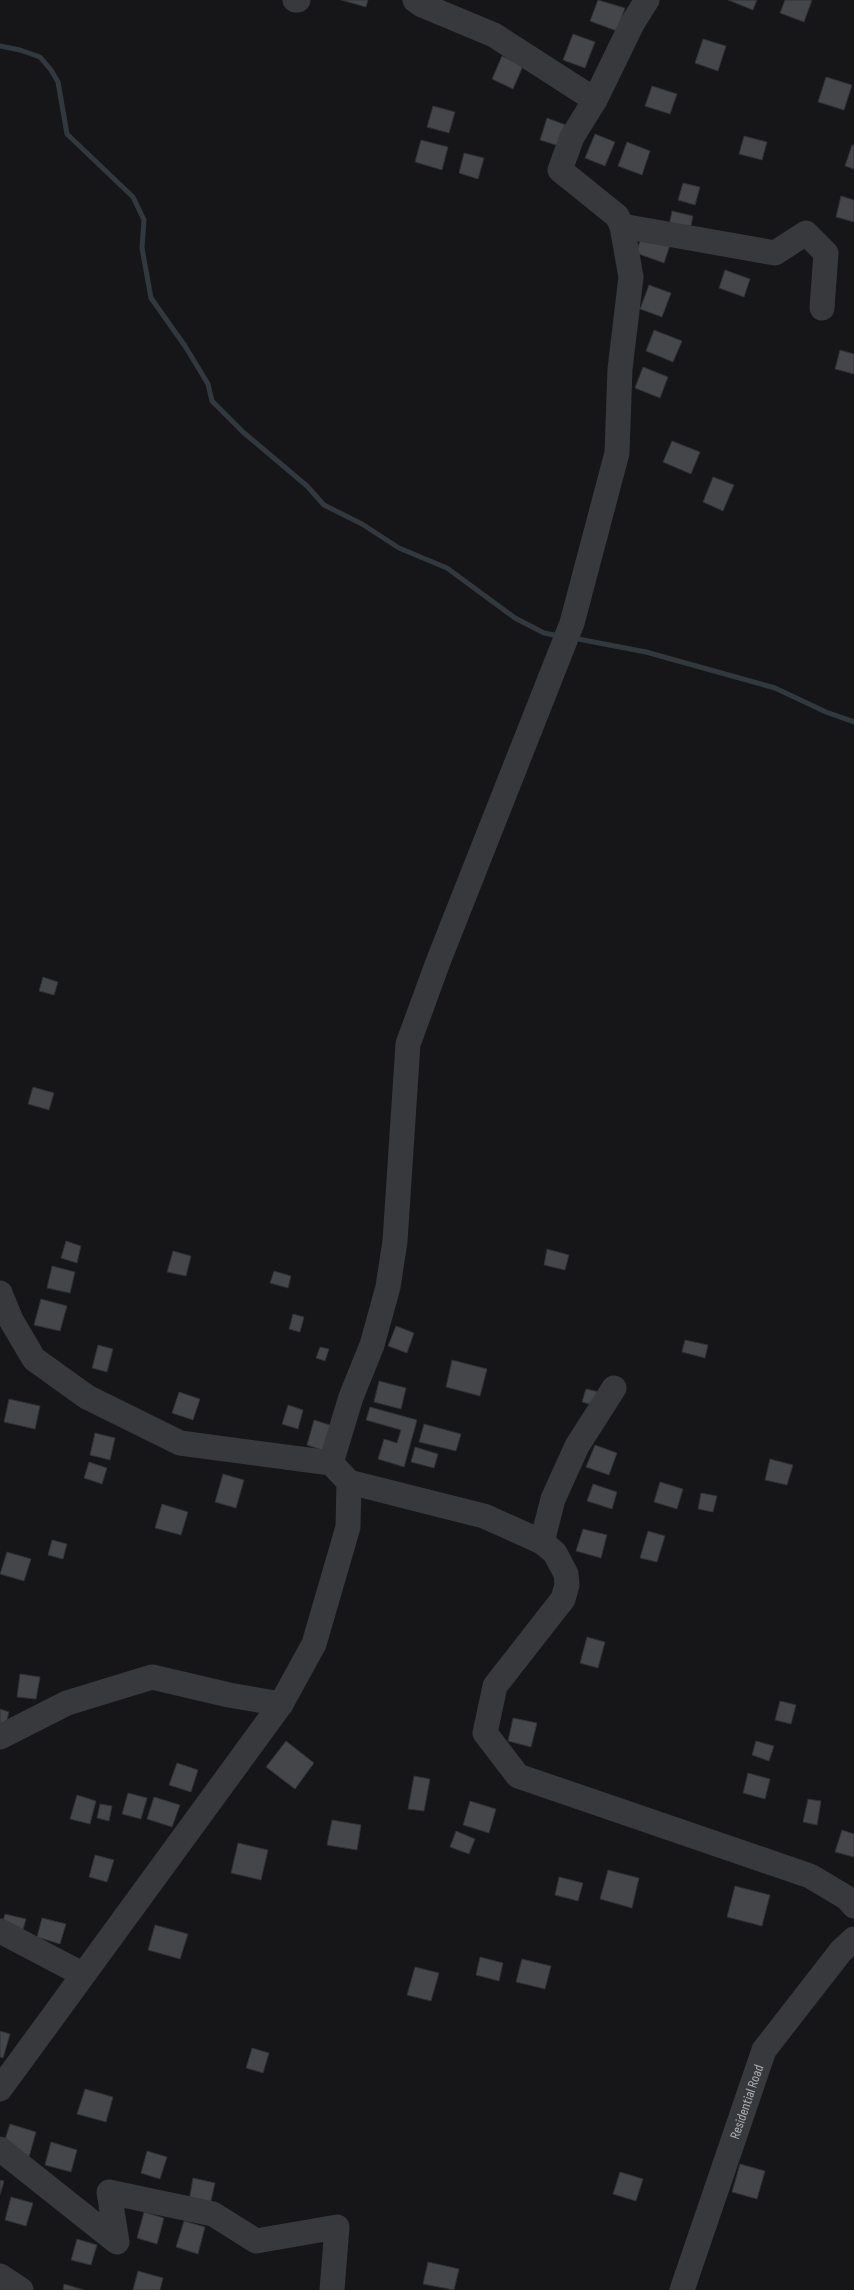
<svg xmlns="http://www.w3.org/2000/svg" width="854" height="2290" viewBox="0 0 854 2290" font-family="'Sofia Sans Condensed',sans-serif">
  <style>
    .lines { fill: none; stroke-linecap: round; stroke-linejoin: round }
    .stream { stroke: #31393f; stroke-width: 5 }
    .building { fill: #45464a; stroke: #303134 }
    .minor { stroke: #38393c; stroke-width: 25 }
    .labels { text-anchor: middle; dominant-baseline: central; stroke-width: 4.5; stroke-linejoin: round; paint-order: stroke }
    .street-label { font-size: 14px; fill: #aaaeb6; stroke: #111113 }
  </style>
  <rect width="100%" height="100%" fill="#161618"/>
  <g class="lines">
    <g class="stream">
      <polyline points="0,46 20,50 40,57 51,70 58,82 67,134 133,197 144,220 142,248 151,298 185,346 208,384 212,401 243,432 307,486 324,505 362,524 399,548 447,568 515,618 544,633 560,636"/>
      <polyline points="573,638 646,652 775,688 826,712 854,722"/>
    </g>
  </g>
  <g class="building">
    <polygon points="341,0 368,0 366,7"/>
    <polygon points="598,0 625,8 617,31 590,21"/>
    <polygon points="728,0 757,0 753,10"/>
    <polygon points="785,0 812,0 804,22 780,13"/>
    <polygon points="573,34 595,42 585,68 563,60"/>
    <polygon points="703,39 726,46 718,71 695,63"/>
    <polygon points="502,56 523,66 513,89 492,79"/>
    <polygon points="826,77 852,85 844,110 818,102"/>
    <polygon points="652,86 677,94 670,114 645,106"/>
    <polygon points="433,106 455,112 449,133 427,127"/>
    <polygon points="547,118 566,125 559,146 540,140"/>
    <polygon points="595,134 615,142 605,166 585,158"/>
    <polygon points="744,136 767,142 762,160 739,154"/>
    <polygon points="421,140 448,147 442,170 415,162"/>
    <polygon points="627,142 650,151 642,175 618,166"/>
    <polygon points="852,145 854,145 854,169 845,166"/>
    <polygon points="464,153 484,158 478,179 459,173"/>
    <polygon points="683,183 700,187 695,205 678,200"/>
    <polygon points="841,196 854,200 854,222 836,217"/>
    <polygon points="672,211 693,216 689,235 668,230"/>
    <polygon points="643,232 671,242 664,263 636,253"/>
    <polygon points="725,270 750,279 744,297 719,288"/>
    <polygon points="649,285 671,293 662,317 640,309"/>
    <polygon points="654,330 682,341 673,362 646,351"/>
    <polygon points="840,350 854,354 854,374 835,369"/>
    <polygon points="643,367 668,377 660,398 635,388"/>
    <polygon points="672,441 700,452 691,474 663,462"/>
    <polygon points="713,477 734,485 723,511 703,502"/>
    <polygon points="43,977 58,982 54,995 39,991"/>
    <polygon points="33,1087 54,1093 49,1110 28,1104"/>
    <polygon points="66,1241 81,1246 77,1263 61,1258"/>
    <polygon points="547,1249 569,1255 565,1270 544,1265"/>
    <polygon points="173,1251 191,1256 186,1276 167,1272"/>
    <polygon points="52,1266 75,1272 70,1293 47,1288"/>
    <polygon points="274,1271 291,1276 288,1288 270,1283"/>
    <polygon points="41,1299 67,1306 60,1331 34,1325"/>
    <polygon points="293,1314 304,1317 300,1332 289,1329"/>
    <polygon points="396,1326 414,1333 407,1353 388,1346"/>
    <polygon points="685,1340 708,1345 705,1358 682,1352"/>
    <polygon points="98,1345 113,1349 107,1372 92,1368"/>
    <polygon points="320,1347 329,1349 325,1361 316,1358"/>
    <polygon points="452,1360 487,1369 480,1396 446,1387"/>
    <polygon points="379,1381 406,1388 401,1409 374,1402"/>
    <polygon points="586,1389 600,1392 597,1406 582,1402"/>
    <polygon points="179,1392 200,1399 193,1420 172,1413"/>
    <polygon points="9,1399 40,1406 35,1429 4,1422"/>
    <polygon points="288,1405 303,1410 298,1429 282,1424"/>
    <polygon points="370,1407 417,1420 404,1467 378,1459 384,1439 397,1443 401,1430 366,1420"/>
    <polygon points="314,1420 333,1426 325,1451 307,1445"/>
    <polygon points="424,1424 461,1434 456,1451 419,1442"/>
    <polygon points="95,1433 115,1438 110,1460 90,1455"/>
    <polygon points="595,1445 617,1453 609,1475 586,1467"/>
    <polygon points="415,1447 438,1454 434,1468 411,1462"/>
    <polygon points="770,1459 793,1465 787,1485 765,1480"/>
    <polygon points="89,1462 107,1468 102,1484 84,1478"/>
    <polygon points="223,1474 244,1480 236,1508 215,1502"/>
    <polygon points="660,1482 683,1489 677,1509 654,1502"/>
    <polygon points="593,1484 617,1492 612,1509 587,1501"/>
    <polygon points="701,1493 717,1496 713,1512 698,1509"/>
    <polygon points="162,1504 188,1512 181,1535 155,1528"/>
    <polygon points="583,1529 607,1535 601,1558 576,1551"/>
    <polygon points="648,1531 665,1536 657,1562 640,1558"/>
    <polygon points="52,1540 67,1544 63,1559 48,1555"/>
    <polygon points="7,1552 31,1559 24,1581 0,1574"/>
    <polygon points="587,1637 605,1642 598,1668 580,1663"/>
    <polygon points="20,1674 40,1677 36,1699 17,1697"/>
    <polygon points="780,1701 796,1705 791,1724 775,1720"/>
    <polygon points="0,1709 9,1712 4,1732 0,1731"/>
    <polygon points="513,1718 537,1723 531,1747 508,1741"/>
    <polygon points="286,1741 314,1763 295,1789 266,1767"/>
    <polygon points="756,1741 774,1746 769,1761 752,1755"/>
    <polygon points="177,1763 198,1770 191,1792 169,1785"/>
    <polygon points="748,1773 770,1779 765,1799 743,1793"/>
    <polygon points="414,1776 430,1779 424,1811 408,1809"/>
    <polygon points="128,1793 147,1798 141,1819 122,1814"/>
    <polygon points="77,1795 96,1801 90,1824 70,1819"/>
    <polygon points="154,1797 180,1805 172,1827 147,1819"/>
    <polygon points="808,1799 821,1801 817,1825 803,1822"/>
    <polygon points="470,1801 496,1809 489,1833 463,1825"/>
    <polygon points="100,1804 112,1806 109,1821 97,1818"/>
    <polygon points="332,1820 361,1825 357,1850 327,1845"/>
    <polygon points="842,1830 854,1834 854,1857 835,1852"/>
    <polygon points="456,1831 475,1839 469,1854 450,1847"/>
    <polygon points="238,1843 268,1850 261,1880 231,1873"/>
    <polygon points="95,1855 114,1860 107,1882 89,1877"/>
    <polygon points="608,1870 639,1878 632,1908 600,1899"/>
    <polygon points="559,1877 583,1883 578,1901 555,1895"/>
    <polygon points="735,1886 770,1895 762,1926 727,1917"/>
    <polygon points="5,1914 26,1919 22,1933 1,1928"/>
    <polygon points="42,1918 66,1924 60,1944 37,1937"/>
    <polygon points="155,1925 188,1934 180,1959 148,1950"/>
    <polygon points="480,1957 503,1963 499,1981 476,1975"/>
    <polygon points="522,1959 551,1966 545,1989 516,1982"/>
    <polygon points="415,1967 439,1973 431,2001 407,1995"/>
    <polygon points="0,2031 10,2034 3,2058 0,2057"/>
    <polygon points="252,2048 269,2053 263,2073 246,2068"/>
    <polygon points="85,2089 113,2097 106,2122 77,2114"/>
    <polygon points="10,2124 36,2132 29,2157 2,2149"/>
    <polygon points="51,2142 77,2150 71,2172 45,2165"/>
    <polygon points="147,2151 167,2157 160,2179 141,2173"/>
    <polygon points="740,2164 765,2171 757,2199 732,2192"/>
    <polygon points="620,2172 643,2179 636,2201 613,2194"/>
    <polygon points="193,2178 215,2183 210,2205 189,2201"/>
    <polygon points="0,2180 4,2181 0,2195"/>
    <polygon points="11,2197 33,2203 26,2226 5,2220"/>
    <polygon points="144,2212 164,2218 157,2244 137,2238"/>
    <polygon points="184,2221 205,2227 198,2254 176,2247"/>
    <polygon points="77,2239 97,2245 91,2265 71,2260"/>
    <polygon points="428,2262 459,2269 454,2290 423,2284"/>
    <polygon points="138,2271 163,2278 160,2290 133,2290"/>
    <polygon points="64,2284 84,2290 63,2290"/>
  </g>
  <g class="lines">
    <g class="minor">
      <polyline points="295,0 298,0"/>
      <polyline points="415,0 422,5 494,35 595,100"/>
      <polyline points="622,226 775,253 806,233 826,253 822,308"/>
      <polyline points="0,1293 11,1320 34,1359 87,1397 180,1443 331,1463"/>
      <polyline points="349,1482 484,1516 542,1542 555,1553 566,1574 567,1585 563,1599 495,1686 485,1733 518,1776 810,1876 847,1898 854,1906"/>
      <polyline points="542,1542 553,1499 577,1446 614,1388"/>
      <polyline points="0,1737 67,1703 152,1677 229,1695 281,1704"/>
      <polyline points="0,1931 82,1974"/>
      <polyline points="0,2089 281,1704 314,1644 348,1527 349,1482 331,1463 351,1397 372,1345 388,1287 395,1241 408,1044 438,962 572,623 617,453 620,369 631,277 622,226 617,216 560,170 572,137 595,100 632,24 647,0"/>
      <polyline points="0,2149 117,2242 109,2192 213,2214 256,2241 337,2227 332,2290"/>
      <polyline points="0,2276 21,2290"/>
      <path id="s1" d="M682 2290 764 2050 841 1951 854 1939"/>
    </g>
  </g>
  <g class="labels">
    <g class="street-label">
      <text stroke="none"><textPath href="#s1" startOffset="199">Residential Road</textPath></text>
    </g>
  </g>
</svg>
